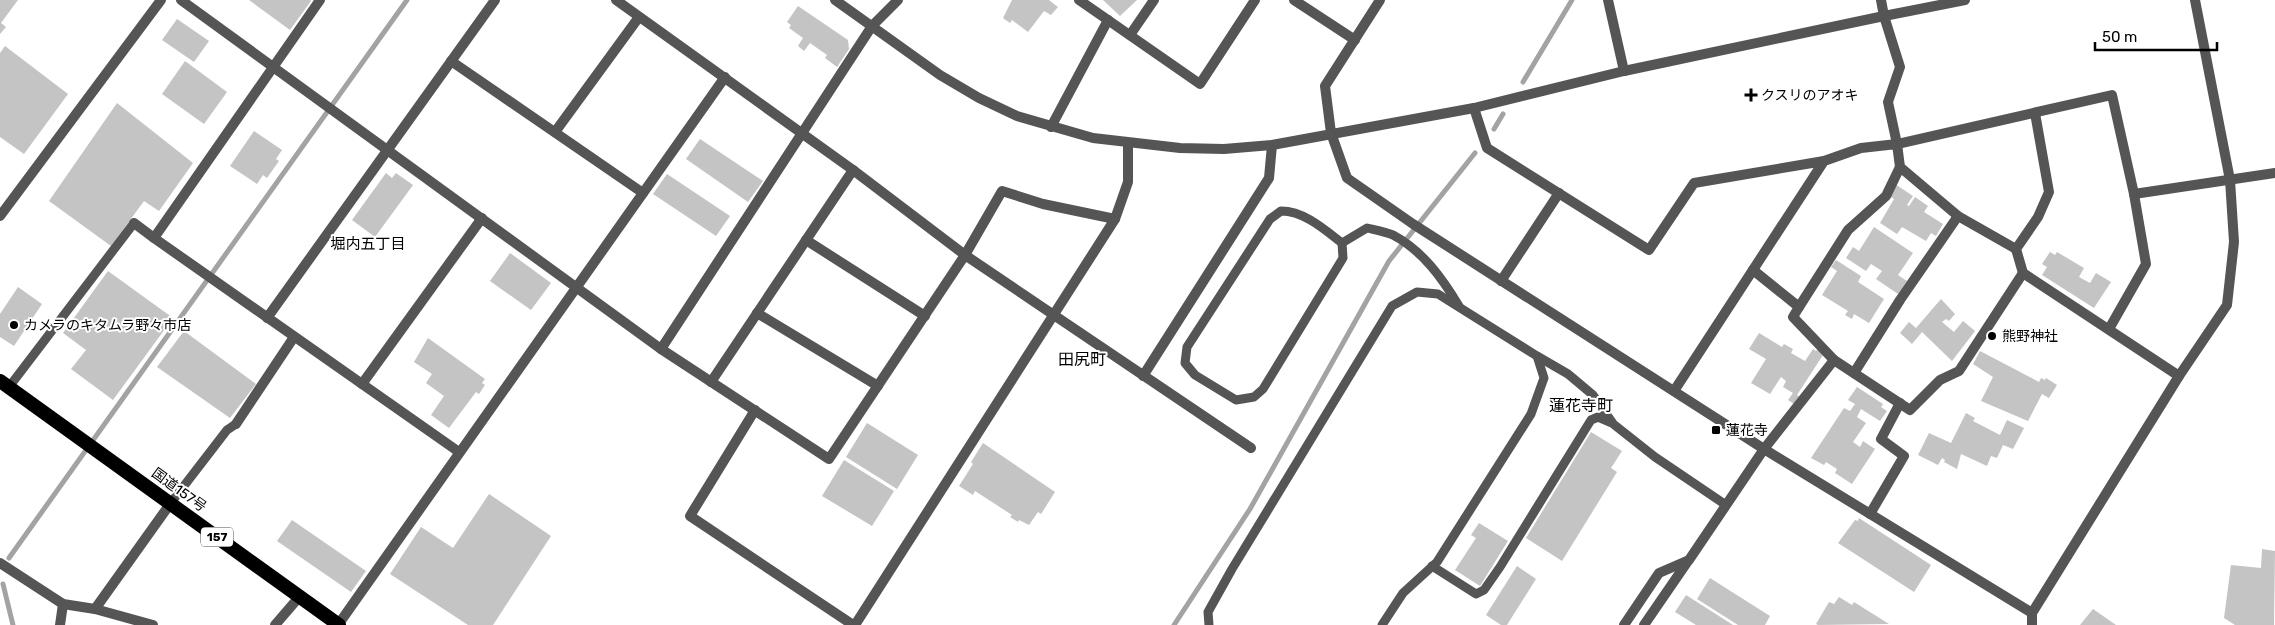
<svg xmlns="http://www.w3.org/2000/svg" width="2275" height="625" viewBox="0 0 2275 625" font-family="Rubik,'Noto Sans JP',sans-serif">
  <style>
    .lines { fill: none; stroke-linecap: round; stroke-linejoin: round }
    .stream { stroke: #a3a3a3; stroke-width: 5 }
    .building { fill: #c4c4c4 }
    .service { stroke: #555; stroke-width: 9 }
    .minor { stroke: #555; stroke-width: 10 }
    .tertiary { stroke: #555; stroke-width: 10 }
    .trunk { stroke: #000; stroke-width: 14 }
    .poi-dot { fill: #000; stroke: #fff; stroke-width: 2 }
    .labels { text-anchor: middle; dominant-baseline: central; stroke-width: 4; stroke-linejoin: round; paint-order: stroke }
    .shield { fill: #fff; stroke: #4c4c4c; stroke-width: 1 }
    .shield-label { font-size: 12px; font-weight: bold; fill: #000 }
    .poi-label { font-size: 14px; fill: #000; stroke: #fff; text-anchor: start }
    .street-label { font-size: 14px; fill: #000; stroke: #fff }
    .neighbourhood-label { font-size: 15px; fill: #000; stroke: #fff }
    .quarter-label { font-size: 16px; fill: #000; stroke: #fff }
  </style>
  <rect width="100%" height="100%" fill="#fff"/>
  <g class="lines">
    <g class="stream">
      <polyline points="1523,82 1572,0"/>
      <polyline points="1494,129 1503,114"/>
      <polyline points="9,558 407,0"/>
      <polyline points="3,584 13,625"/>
      <polyline points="1174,625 1250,509 1389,261 1475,153"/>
    </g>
  </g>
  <g class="building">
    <polygon points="0,0 18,0 1,23 6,27 0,34"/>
    <polygon points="249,0 310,0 311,1 290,30"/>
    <polygon points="1012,0 1049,0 1058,7 1051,15 1044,11 1028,32 1012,20 1010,23 1003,18"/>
    <polygon points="1103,0 1137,0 1120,16"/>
    <polygon points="798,6 848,40 849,49 837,67 825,58 827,55 810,43 804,51 798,46 803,38 789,28 791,25 787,22"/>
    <polygon points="177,19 209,41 194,62 162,40"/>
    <polygon points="5,46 68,94 24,154 0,137 0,53"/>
    <polygon points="185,61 227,92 204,124 162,94"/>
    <polygon points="117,103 193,163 159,211 144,201 111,246 49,201"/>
    <polygon points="254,131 282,150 276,159 279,161 267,178 263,175 257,184 230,166"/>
    <polygon points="700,139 763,181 748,202 686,159"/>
    <polygon points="386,173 392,178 396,173 413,185 375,237 352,220"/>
    <polygon points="667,174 730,216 716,236 653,194"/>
    <polygon points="1895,184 1913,196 1907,205 1909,206 1915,197 1928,206 1924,212 1943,224 1936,236 1931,233 1926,241 1902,227 1897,234 1880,223 1894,199 1888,195"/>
    <polygon points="1874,227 1913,253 1898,275 1907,281 1898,294 1876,279 1882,271 1871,264 1866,271 1846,258 1853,247 1859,251"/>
    <polygon points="2050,252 2055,255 2057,252 2084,268 2079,277 2090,283 2096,273 2111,282 2094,308 2042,275 2047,267 2042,264"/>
    <polygon points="510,253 551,283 531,310 490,281"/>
    <polygon points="1836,260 1861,276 1858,282 1884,299 1869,323 1854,314 1852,319 1845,315 1848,311 1822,295 1837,271 1831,267"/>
    <polygon points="108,271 173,318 113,400 71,369 86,350 63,333"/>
    <polygon points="18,287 42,304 14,346 0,337 0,314"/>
    <polygon points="1941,299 1955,314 1949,321 1946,319 1942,322 1954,332 1963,321 1975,331 1952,361 1922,332 1912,344 1900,333 1909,322 1916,328"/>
    <polygon points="184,331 256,384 230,418 157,367"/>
    <polygon points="1759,333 1782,347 1784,344 1793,349 1791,353 1805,361 1813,349 1816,351 1818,349 1822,351 1821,354 1823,355 1797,395 1799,396 1794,404 1788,400 1793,393 1783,387 1786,381 1781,377 1770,394 1751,383 1766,359 1749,349"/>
    <polygon points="428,338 485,379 482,383 485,385 479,394 476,392 449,428 431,415 444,396 426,383 432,374 414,362"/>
    <polygon points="1980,351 2039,382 2041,378 2045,380 2046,378 2057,385 2049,398 2042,394 2028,421 1981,401 1993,377 1973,364"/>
    <polygon points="1857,387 1883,404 1881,407 1887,411 1880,421 1861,409 1857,417 1866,423 1853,442 1860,447 1863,441 1875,449 1852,484 1835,473 1837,469 1826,462 1824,465 1811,458 1844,408 1850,411 1855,404 1848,400"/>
    <polygon points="1966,413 1975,418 1973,421 2000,435 2007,420 2024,428 2013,449 2003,445 1997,458 1991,456 1987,466 1961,454 1957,469 1944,462 1945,460 1942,458 1938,465 1918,455 1929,433 1951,443"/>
    <polygon points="867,423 918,455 897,489 846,457"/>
    <polygon points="1591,432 1622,451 1611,468 1617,472 1562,561 1526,538"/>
    <polygon points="983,443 1055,492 1041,514 1038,512 1029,525 1019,520 1018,522 1010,517 1012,515 975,491 973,495 959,486 973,464 971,462"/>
    <polygon points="844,460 894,491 872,526 822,496"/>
    <polygon points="489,494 551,536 493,625 468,625 390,574 421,527 453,548"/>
    <polygon points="1859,518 1931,565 1914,592 1838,543 1855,520 1858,521"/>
    <polygon points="292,520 366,571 351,592 277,541"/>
    <polygon points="1479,523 1508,541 1480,586 1455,570 1476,538 1471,535"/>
    <polygon points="2262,549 2275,551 2274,625 2235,625 2224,618 2231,565 2261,568"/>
    <polygon points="1517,566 1536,579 1507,625 1501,625 1486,615"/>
    <polygon points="1710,578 1770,616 1765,625 1738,625 1697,599"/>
    <polygon points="1686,595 1733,625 1696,625 1675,612"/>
    <polygon points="1839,597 1852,605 1854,602 1889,624 1818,625 1816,624 1829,602 1834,604"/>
    <polygon points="2093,609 2116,625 2080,625"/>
  </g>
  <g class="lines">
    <g class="service">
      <path d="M1281 211C1304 211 1324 229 1342 243L1343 258 1263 389 1254 397 1236 400 1195 375 1185 363 1187 347 1270 219Z"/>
      <path d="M1342 243 1367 228C1375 230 1385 232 1393 235 1423 251 1442 278 1459 306"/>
      <polyline points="1537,356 1568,374 1593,395 1612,422"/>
      <polyline points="9,387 134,223"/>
      <polyline points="170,504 227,430 236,424"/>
      <polyline points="1432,566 1476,594 1484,590 1500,567 1591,420 1598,417 1612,423 1655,457 1726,505"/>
      <polyline points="1209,625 1208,612 1232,569 1392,306 1417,292 1438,294 1537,356 1544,378 1531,414 1437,562 1403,593 1382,625"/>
    </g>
    <g class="minor">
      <polyline points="181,0 661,349 829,459 965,255 1002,191 1043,204 1115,219"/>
      <polyline points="616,0 853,170 965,255 1251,448"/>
      <polyline points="1079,0 1200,84 1255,0"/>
      <polyline points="1294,0 1355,40"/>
      <polyline points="1130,35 1154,0"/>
      <polyline points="451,61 643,193"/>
      <polyline points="1474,108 1487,148 1649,250 1694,183 1824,161"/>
      <polyline points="2035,113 2049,192 2038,217 2016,249 2023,273 2179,376"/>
      <polyline points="1051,127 1108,20"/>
      <polyline points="555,132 639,17"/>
      <polyline points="1331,133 1347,178 1413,224 1764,449 2032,613 2032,625"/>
      <polyline points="1897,144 2112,95 2134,194 2275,173"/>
      <polyline points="134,223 154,238 320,0"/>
      <polyline points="154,238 459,452"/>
      <polyline points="806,240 925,316"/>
      <polyline points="1753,270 1799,307 1793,317 1834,360 1910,410 1940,380 1959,371 2023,273"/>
      <polyline points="1501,281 1559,193"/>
      <polyline points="1799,307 1848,230 1886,196 1900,167"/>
      <polyline points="757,313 878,386"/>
      <polyline points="267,318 495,0"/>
      <polyline points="2109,329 2146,264 2134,194"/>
      <polyline points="661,349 872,26 898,0"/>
      <polyline points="1854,373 1900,300 1958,216"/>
      <polyline points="1143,376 1269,178 1272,145"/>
      <polyline points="711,382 853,170"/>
      <polyline points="362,384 482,218"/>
      <polyline points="1674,391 1824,161 1861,148 1897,144 1900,167 1958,216 2016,249"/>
      <polyline points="755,410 690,516 853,625"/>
      <polyline points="236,424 294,337"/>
      <polyline points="1870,514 1904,456 1881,439 1900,403"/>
      <polyline points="0,563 63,604 95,609 153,625"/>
      <polyline points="95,609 170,504"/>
      <polyline points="2032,613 2179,376 2227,305 2234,242 2230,180 2195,0"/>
      <polyline points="60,625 63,604"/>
      <polyline points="275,625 300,596"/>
      <polyline points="338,625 725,77"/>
      <polyline points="855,625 1115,219 1128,182 1128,144"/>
      <polyline points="1624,625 1659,573 1689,560 1764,449 1834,360"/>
      <polyline points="1644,625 1688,561"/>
    </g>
    <g class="tertiary">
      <polyline points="835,0 940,75 979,98 1017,116 1093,138 1180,148 1224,149 1272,145 1474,108 1624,71 1884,16 1900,67 1888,102 1897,144"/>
      <polyline points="1608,0 1624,71"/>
      <polyline points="1881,0 1884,16 1965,0"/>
      <polyline points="1331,133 1325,86 1380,0"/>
      <polyline points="0,216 161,0"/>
    </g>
    <polyline class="trunk" points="0,381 339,625"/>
  </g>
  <g class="poi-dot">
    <path d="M1748.5 87.5h5v5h5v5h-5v5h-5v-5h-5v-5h5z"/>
    <circle cx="14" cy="325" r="5"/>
    <circle cx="1992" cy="336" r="5"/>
    <rect x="1711" y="425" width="10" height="10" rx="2.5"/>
  </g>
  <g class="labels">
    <rect class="shield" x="201" y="527.5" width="32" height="19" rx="4"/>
    <g class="shield-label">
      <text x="217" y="537">157</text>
    </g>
    <g class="poi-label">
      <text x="1761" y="95">クスリのアオキ</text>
      <text x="24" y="325">カメラのキタムラ野々市店</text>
      <text x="2002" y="336">熊野神社</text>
      <text x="1726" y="430">蓮花寺</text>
    </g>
    <g class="street-label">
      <text transform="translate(179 490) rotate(36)">国道157号</text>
    </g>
    <g class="neighbourhood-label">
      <text x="368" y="244">堀内五丁目</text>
    </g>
    <g class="quarter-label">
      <text x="1082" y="359">田尻町</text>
      <text x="1581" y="405">蓮花寺町</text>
    </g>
  </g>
  <path d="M2095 42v8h122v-8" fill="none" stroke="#000000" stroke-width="2.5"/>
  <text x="2102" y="42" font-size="15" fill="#000000" stroke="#ffffff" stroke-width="4" paint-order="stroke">50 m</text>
</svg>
